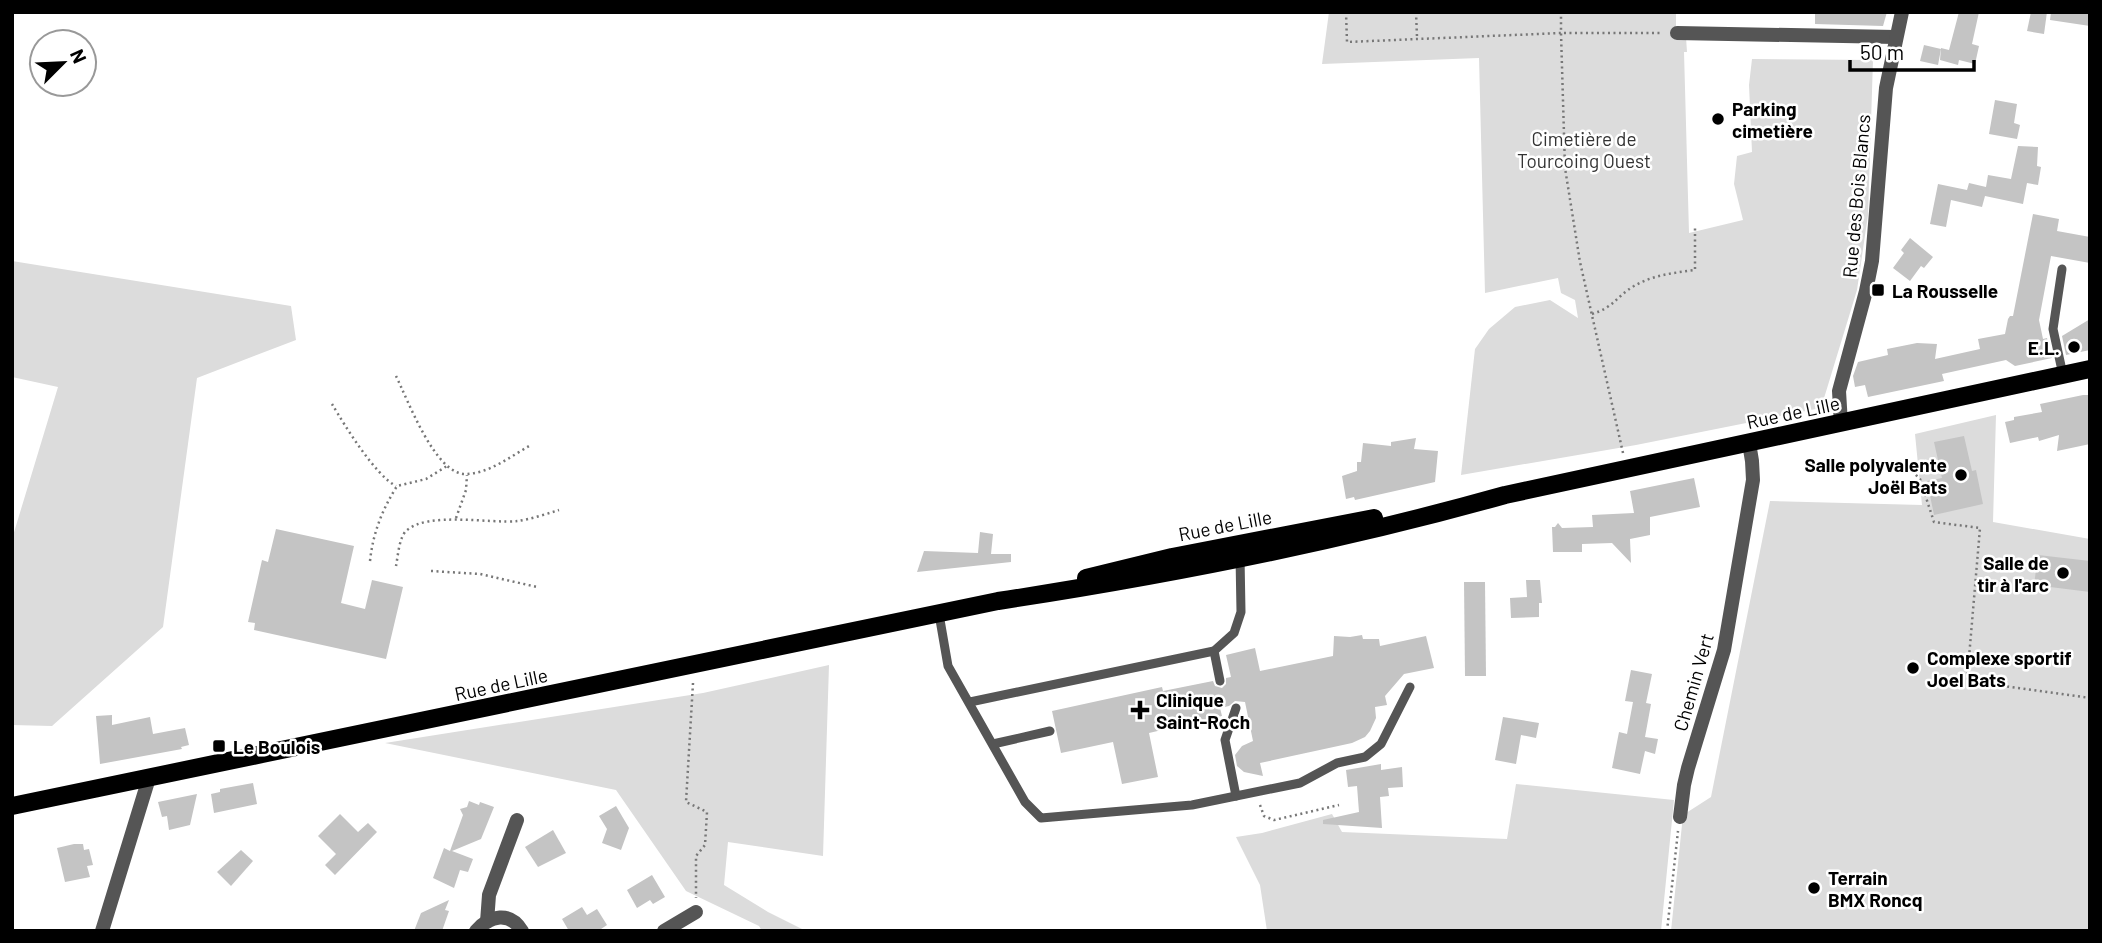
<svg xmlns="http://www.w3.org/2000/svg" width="2102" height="943" viewBox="0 0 2102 943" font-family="Barlow,sans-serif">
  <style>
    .green { fill: #dcdcdc }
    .building { fill: #c4c4c4 }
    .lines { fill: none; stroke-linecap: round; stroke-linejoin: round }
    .path { stroke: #777; stroke-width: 2.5; stroke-dasharray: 2 3.5; stroke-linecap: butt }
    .service { stroke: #555; stroke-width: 9 }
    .minor { stroke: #555; stroke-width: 14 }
    .primary { stroke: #000; stroke-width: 18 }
    .poi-dot { fill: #000; stroke: #fff; stroke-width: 2.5 }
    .labels { text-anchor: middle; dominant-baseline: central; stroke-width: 5; stroke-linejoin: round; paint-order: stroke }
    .poi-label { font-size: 19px; font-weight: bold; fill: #000; stroke: #fff; text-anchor: start }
    .park-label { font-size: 19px; fill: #333; stroke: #fff }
    .street-label { font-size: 19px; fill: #000; stroke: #fff }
  </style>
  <rect width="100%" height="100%" fill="#fff"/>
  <g class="green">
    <polygon points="1329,12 1676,12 1676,37 1686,37 1687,52 1684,52 1689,233 1743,220 1734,184 1737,156 1752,152 1749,85 1752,59 1873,60 1868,215 1857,290 1821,408 1636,445 1461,475 1475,349 1489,329 1515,307 1550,300 1578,318 1575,300 1561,293 1558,278 1485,293 1479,58 1322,64"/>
    <polygon points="12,261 291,306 296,340 197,378 163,627 52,726 12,725 12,539 58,387 12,377"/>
    <polygon points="1996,415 1993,522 2090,539 2090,931 1671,931 1683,815 1711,797 1770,501 1922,505 1915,434"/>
    <polygon points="829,665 823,856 728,842 724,885 768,912 806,931 762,931 759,926 686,891 616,790 385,743 703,693"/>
    <polygon points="1516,784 1674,800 1661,931 1267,931 1260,885 1236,837 1262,833 1332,814 1342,832 1507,839"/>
  </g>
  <g class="building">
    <polygon points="1815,12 1887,12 1883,26 1815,24"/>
    <polygon points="1959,12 1979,12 1972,44 1979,46 1975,64 1959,60 1958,65 1940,60 1941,48 1949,50"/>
    <polygon points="2031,12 2047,12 2044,34 2027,31"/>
    <polygon points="2051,12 2090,12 2090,26 2050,20"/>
    <polygon points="1924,45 1941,49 1938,65 1920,61"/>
    <polygon points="1995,100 2017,104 2014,123 2020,125 2017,139 1989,134"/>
    <polygon points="2018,146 2038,147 2037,166 2041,167 2038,185 2027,183 2023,204 1985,196 1982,207 1951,200 1946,227 1930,224 1938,184 1967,190 1969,183 1986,187 1988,175 2011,179"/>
    <polygon points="2033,214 2059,219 2057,231 2090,237 2090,263 2051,256 2039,320 2043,339 2047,338 2052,358 2015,366 2006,360 1942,374 1944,381 1868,397 1865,385 1855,387 1853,376 1858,362 1888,355 1887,349 1917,343 1937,344 1935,359 1980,349 1978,339 2005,334 2008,319 2010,316 2013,316"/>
    <polygon points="1910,238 1933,257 1924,268 1921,266 1910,281 1893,268 1904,253 1901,250"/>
    <polygon points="2090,319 2090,350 2066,355 2062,336"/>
    <polygon points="2083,395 2090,395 2090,444 2057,451 2059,435 2039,441 2038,437 2010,443 2005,422 2014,420 2014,417 2042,412 2040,404"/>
    <polygon points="1964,436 1972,471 1976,470 1983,504 1934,515 1927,481 1942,478 1934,442"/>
    <polygon points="1416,438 1414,449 1438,451 1435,482 1355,500 1354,497 1346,499 1342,476 1357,471 1357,462 1361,462 1363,443 1391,446 1391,442"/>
    <polygon points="1694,478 1700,507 1650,517 1650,535 1630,539 1631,563 1612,543 1582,544 1582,552 1553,552 1552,527 1555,527 1558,523 1562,528 1593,527 1592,515 1634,513 1630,491"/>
    <polygon points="276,529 354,546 341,603 365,609 372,580 403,587 386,659 254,630 255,623 248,622 262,560 268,562"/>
    <polygon points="980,532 993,534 991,554 1011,554 1011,562 917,572 924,551 978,553"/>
    <polygon points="2038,555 2090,561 2090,592 2034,585"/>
    <polygon points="1526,580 1540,580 1542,603 1539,603 1539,617 1511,618 1510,598 1527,597"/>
    <polygon points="1464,582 1485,582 1486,676 1465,676"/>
    <polygon points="1362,635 1363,639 1379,639 1380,646 1426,636 1434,668 1404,674 1385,696 1387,705 1375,707 1376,718 1370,731 1365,737 1352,743 1260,763 1263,776 1244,772 1237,766 1235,755 1242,746 1253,741 1245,702 1235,701 1229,706 1220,708 1222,716 1149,733 1158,777 1122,784 1113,742 1061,753 1052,711 1162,687 1163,691 1213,681 1215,686 1222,688 1226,684 1226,678 1231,677 1226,655 1255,648 1260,671 1333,656 1334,636 1350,637"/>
    <polygon points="1631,670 1652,674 1646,703 1651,704 1645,737 1658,739 1655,754 1645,751 1640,774 1612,768 1619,732 1627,734 1633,702 1625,701"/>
    <polygon points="112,715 112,725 150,717 153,734 185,728 189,745 181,747 182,749 100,764 96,716"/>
    <polygon points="1503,717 1539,723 1536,738 1521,735 1516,764 1495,760"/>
    <polygon points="1381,764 1381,770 1402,767 1403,787 1388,788 1389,796 1380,797 1382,828 1323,824 1323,820 1359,812 1357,786 1348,787 1346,770"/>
    <polygon points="253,783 257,804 214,813 211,794 220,792 220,789"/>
    <polygon points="197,794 190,825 169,830 167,816 162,817 158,802"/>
    <polygon points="469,801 479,805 480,802 494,807 481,839 452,851 473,859 468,872 460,870 454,888 433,878 444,848 450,851 463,815 460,809 467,807"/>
    <polygon points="616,806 629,828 621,850 602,843 607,829 599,816"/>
    <polygon points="340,814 358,832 368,823 377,832 335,875 325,865 336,854 318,836"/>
    <polygon points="553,830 566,853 538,867 525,847"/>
    <polygon points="74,844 83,844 84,850 89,849 93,865 87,866 90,877 65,882 57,848"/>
    <polygon points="241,850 253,861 231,886 217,872"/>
    <polygon points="652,875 665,897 653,904 650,900 637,908 627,890"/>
    <polygon points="449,900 445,910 449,911 442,931 414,931 421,913"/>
    <polygon points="582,907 587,915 597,909 607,925 598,931 569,931 562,919"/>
  </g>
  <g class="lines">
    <g class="path">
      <polyline points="1346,12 1347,42 1561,33 1561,12"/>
      <polyline points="1416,12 1417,37"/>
      <path d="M1592 314C1613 308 1617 296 1634 286 1653 275 1673 273 1695 270V226"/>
      <path d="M396 376C408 400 436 477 467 474 490 473 511 456 531 445"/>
      <path d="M332 404C345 426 375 475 396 486"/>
      <polyline points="1623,453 1580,262 1565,168 1561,33 1661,33"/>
      <polyline points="1912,471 1920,479 1934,522 1980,528 1967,681 2090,698"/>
      <polyline points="456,518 466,490 467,475"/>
      <path d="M370 561C373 533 382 510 397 486L426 479 447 466"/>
      <path d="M396 566C398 556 399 538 406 531 427 511 490 524 518 521 531 519 546 514 559 510"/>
      <polyline points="431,571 480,574 537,587"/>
      <polyline points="693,683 686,802 707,812 705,845 696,856 696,898"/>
      <polyline points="1260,805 1264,816 1274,820 1339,805"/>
      <polyline points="1667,931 1678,831"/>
    </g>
    <g class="service">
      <polyline points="2062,269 2053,329 2063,375"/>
      <polyline points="939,614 948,666 1025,802 1041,818 1192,805 1300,783 1337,763 1365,757 1381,744 1410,687"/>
      <polyline points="1214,651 1220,681"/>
      <polyline points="970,702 1214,651 1234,633 1241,612 1240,556"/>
      <polyline points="1236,708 1225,740 1236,796"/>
      <polyline points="993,744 1050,731"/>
    </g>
    <g class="minor">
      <polyline points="1677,33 1895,37"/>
      <polyline points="1841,424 1839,391 1866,291 1872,261 1886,88 1902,12"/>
      <polyline points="1680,817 1684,785 1688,768 1724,650 1753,480 1752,461 1749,443"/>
      <polyline points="487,922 489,895 517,820"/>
      <polyline points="102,931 149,778"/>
      <path d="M476 931C490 915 510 911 522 931"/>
      <polyline points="664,931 696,912"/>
    </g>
    <g class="primary">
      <polyline points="1086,578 1172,557 1374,518"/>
      <path d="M12 806 998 601C1169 575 1338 542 1505 495L2090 369"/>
    </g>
  </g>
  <g class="poi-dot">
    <circle cx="1718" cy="119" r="7"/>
    <rect x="1871" y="283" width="14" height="14" rx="3.5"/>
    <circle cx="2074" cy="347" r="7"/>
    <circle cx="1961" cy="475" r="7"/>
    <circle cx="2063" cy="573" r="7"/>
    <circle cx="1913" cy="668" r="7"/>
    <path d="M1136.5 699.5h7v7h7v7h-7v7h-7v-7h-7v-7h7z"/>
    <rect x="212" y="739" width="14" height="14" rx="3.5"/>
    <circle cx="1814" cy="888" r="7"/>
  </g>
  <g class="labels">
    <g class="poi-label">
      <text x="1732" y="108">Parking<tspan x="1732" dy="22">cimetière</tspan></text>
      <text x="1892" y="290">La Rousselle</text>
      <text x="2060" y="347" text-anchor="end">E.L.</text>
      <text x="1947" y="464" text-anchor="end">Salle polyvalente<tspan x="1947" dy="22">Joël Bats</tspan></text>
      <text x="2049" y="562" text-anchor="end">Salle de<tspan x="2049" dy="22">tir à l'arc</tspan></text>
      <text x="1927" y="657">Complexe sportif<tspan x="1927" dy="22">Joel Bats</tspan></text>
      <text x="1156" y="699">Clinique<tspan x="1156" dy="22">Saint-Roch</tspan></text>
      <text x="233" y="746">Le Boulois</text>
      <text x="1828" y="877">Terrain<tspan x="1828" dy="22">BMX Roncq</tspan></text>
    </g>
    <g class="park-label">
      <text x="1584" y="138">Cimetière de<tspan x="1584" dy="22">Tourcoing Ouest</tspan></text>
    </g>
    <g class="street-label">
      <text transform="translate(1856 196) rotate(-85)">Rue des Bois Blancs</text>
      <text transform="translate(1793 412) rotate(-12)">Rue de Lille</text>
      <text transform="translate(1225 525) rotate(-11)">Rue de Lille</text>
      <text transform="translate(1693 682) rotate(-74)">Chemin Vert</text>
      <text transform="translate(501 684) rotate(-12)">Rue de Lille</text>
    </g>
  </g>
  <rect width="2102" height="943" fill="none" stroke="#000000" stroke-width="28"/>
  <g transform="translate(63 63) rotate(66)"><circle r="33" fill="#ffffff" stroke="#999999" stroke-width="2"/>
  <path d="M0-5L12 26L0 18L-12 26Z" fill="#000000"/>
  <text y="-10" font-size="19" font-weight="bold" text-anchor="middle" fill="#000000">N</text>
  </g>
  <path d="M1850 60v10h124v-10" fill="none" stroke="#000000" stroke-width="3.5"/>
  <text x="1860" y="60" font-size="21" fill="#000000" stroke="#ffffff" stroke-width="5" paint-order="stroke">50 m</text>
</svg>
